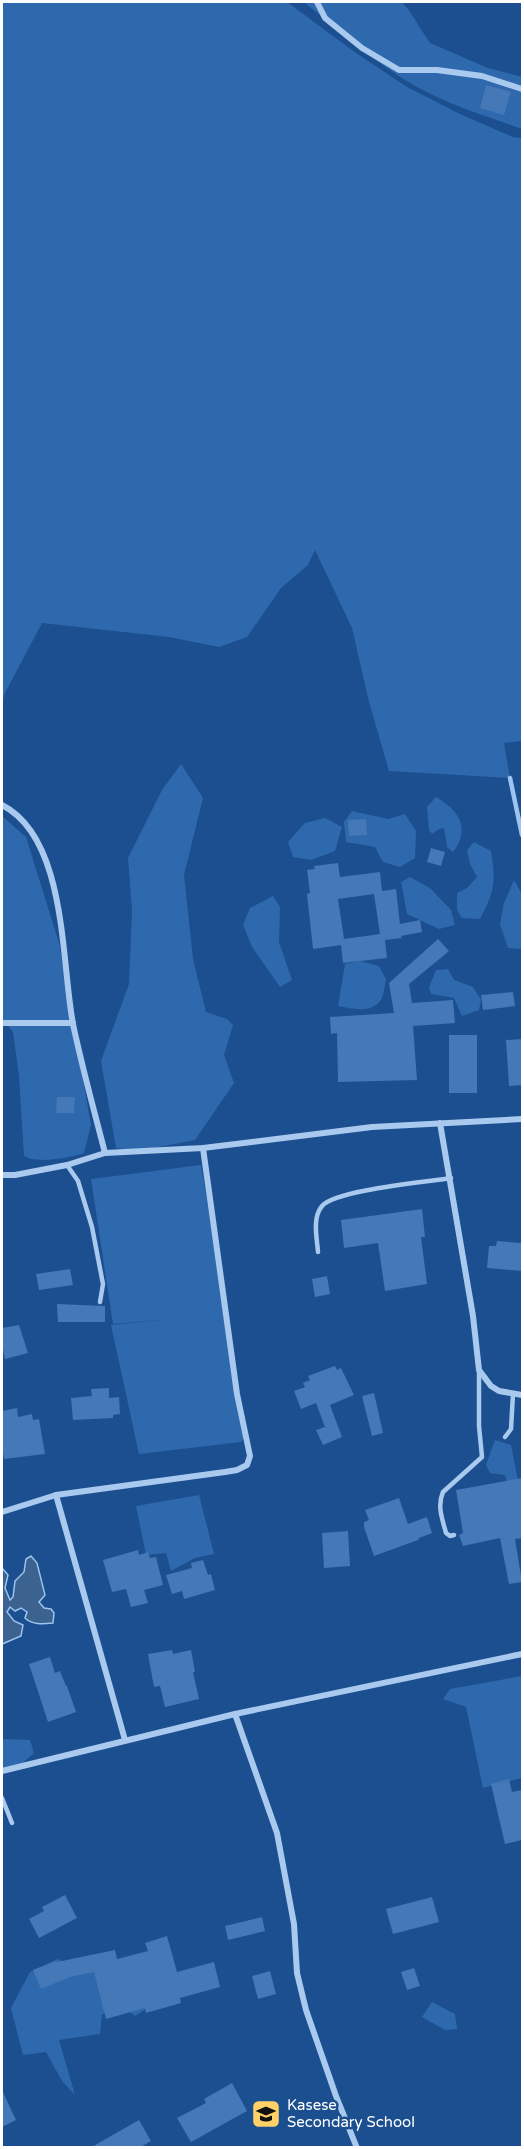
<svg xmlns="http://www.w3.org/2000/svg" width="524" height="2149" viewBox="0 0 524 2149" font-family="'Varela Round',sans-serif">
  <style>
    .green { fill: #2e69ad }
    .water { fill: #3c6290; stroke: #9cc4f0; stroke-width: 1.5 }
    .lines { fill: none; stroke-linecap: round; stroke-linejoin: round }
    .stream { stroke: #9cc4f0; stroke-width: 4.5 }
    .building { fill: #4478b7; fill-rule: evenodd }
    .lane { stroke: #a9c9ee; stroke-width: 4.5 }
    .street { stroke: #a9c9ee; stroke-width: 6 }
    .labels { text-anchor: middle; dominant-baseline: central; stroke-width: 5; stroke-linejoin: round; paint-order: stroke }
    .poi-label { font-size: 15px; fill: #fff; stroke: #1b4f8f; text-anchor: start }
  </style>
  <rect width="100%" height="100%" fill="#1b4f8f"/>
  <g class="green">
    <polygon points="2,2 287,2 356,53 407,87 462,115 513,137 522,138 522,741 504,743 510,778 389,771 369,702 352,628 315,550 308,565 281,588 247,637 219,647 169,637 42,623 4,695 2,709"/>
    <path d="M304 2H402L408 9 430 43 488 68 522 77V129C486 116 449 105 415 86 375 63 340 31 304 2Z"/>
    <polygon points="181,764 203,798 184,875 193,959 206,1012 227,1019 233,1025 224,1055 234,1083 195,1140 139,1151 116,1148 101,1061 129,984 132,910 128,858 162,790"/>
    <path d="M436 797C459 810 471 829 453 852L447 847 444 828 439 829 432 834 429 830 427 807Z"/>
    <polygon points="352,811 388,819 405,814 416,831 415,858 400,867 383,862 375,847 346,842 344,822"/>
    <path d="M2 816 26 837 59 943 91 1125 84 1153C70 1158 36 1164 24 1156L19 1076 13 1032 2 1018Z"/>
    <polygon points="325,818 342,827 335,851 311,860 293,857 288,842 305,823"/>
    <path d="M474 842 491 851C496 882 495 891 480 919L462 918 457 910V893L467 888 477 877 470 864 467 850Z"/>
    <polygon points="410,877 430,888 451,910 455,925 439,929 407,914 401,882"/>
    <polygon points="514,880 522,894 522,949 508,948 500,924 504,903"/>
    <polygon points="273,896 280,907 279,942 292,980 280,987 252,947 243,925 250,908"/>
    <path d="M360 961 379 966 386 979C385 985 384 993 382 998 374 1014 352 1009 338 1006L345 964Z"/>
    <polygon points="448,969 454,980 473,987 481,1000 479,1010 462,1016 454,998 431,994 429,987 436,970"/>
    <polygon points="201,1165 246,1436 241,1442 139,1454 111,1325 160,1320 113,1324 91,1179"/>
    <polygon points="495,1440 511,1445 522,1501 522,1517 519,1520 505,1475 490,1473 486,1465"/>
    <polygon points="199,1495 214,1554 195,1558 171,1571 166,1553 146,1555 136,1506"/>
    <polygon points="522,1676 522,1778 483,1788 466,1707 443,1699 450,1689"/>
    <polygon points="2,1739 30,1740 34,1753 17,1768 2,1769"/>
    <polygon points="58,1959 77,1969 114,1975 149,2007 135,2016 117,2001 102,2015 100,2034 59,2040 75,2095 62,2081 46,2052 23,2055 11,2008 30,1972"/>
    <polygon points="432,2002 455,2014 457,2029 445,2030 422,2017"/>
  </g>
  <path class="water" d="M31 1556 37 1563 45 1595 39 1602 44 1608 51 1609 54 1613 53 1623C43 1624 32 1625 25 1618L27 1612 21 1608 15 1611 10 1607 7 1612 14 1621 23 1625 21 1636 2 1644V1568L8 1575 5 1588 10 1600 13 1597 15 1581 24 1572 26 1559Z"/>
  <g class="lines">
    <polyline class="stream" points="510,778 522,835"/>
  </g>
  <g class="building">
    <polygon points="486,85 511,92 504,115 480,108"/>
    <polygon points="366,819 367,835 349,836 348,820"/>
    <polygon points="431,848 445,852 441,866 427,862"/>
    <path d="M338 863 340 877 380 872 382 891 396 889 400 924 420 920 422 932 401 936 402 938 385 940 387 958 343 963 341 945 313 949 307 894 310 893 307 870 315 869 314 866ZM374 894 380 934 344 939 338 899Z"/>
    <polygon points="438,939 449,951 409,984 412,1003 453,1000 455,1023 413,1026 417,1080 338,1082 337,1033 331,1034 330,1017 394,1013 389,983"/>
    <polygon points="513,992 515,1006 483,1010 481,995"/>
    <rect x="449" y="1035" width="28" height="58"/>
    <polygon points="522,1039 522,1085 509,1086 506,1040"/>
    <polygon points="57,1097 75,1097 74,1113 56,1113"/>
    <polygon points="422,1209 425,1237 421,1237 427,1284 385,1291 378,1243 344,1248 341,1220"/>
    <polygon points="497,1241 522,1243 522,1271 487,1268 489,1246 496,1246"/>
    <polygon points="70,1269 73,1285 39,1290 36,1274"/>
    <polygon points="327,1276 330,1294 315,1297 312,1279"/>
    <polygon points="57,1304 105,1306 105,1322 58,1322"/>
    <polygon points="19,1325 28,1353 5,1359 2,1345 2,1328"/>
    <polygon points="335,1366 337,1370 341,1368 354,1395 330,1405 342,1437 323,1445 316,1430 325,1427 316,1403 301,1409 294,1391 305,1387 303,1383 310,1380 308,1376"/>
    <polygon points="109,1388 109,1398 119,1397 120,1414 113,1415 113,1418 73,1420 71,1398 92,1396 91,1389"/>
    <polygon points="374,1393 383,1433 372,1436 362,1396"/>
    <polygon points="17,1408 18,1417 32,1414 33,1420 39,1419 45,1454 4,1459 2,1445 2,1411"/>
    <polygon points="522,1478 522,1538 515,1539 522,1582 509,1584 500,1538 463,1546 459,1535 463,1533 456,1490"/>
    <polygon points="399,1498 408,1524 427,1517 432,1533 419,1538 418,1540 374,1556 364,1527 364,1522 369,1520 365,1510"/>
    <polygon points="348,1531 350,1566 324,1568 322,1533"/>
    <polygon points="138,1550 139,1555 148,1552 150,1558 156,1557 163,1585 144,1590 148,1603 131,1607 126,1589 112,1592 103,1560"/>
    <polygon points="203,1560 208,1575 211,1574 215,1590 184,1599 182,1591 172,1594 166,1575 192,1568 191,1563"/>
    <polygon points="172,1650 173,1654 191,1650 195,1672 193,1672 199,1699 165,1707 160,1686 154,1687 148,1654"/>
    <polygon points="50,1657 55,1673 60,1671 66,1686 67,1686 76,1712 48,1722 29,1664"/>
    <polygon points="509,1779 512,1792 522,1790 522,1840 505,1844 491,1784"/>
    <polygon points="65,1895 77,1918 39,1938 29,1919 44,1911 42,1907"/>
    <polygon points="432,1897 439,1922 393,1934 386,1909"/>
    <polygon points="262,1917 265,1931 228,1940 225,1926"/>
    <polygon points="167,1936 177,1972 214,1962 220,1987 180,1998 181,2003 146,2013 145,2008 106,2019 94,1972 70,1977 41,1989 33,1970 56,1961 57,1962 115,1950 117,1959 148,1951 145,1943"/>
    <polygon points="414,1968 420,1986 407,1990 401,1972"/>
    <polygon points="270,1971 276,1994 258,1999 252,1976"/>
    <polygon points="232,2083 247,2111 191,2142 177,2118 206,2103 204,2099"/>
    <polygon points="2,2090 16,2120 2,2127"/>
    <polygon points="139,2120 151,2141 139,2148 90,2148"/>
  </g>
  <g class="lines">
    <g class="lane">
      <polyline points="67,1165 78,1181 92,1227 103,1284 100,1302"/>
      <path d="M318 1252C317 1238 312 1218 322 1206 335 1190 427 1182 451 1178"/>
      <polyline points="505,1437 511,1429 513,1394"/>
      <path d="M454 1535 450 1536 446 1533C442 1518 437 1506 443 1492L482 1457 479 1426V1370"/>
      <polyline points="2,1798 12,1823"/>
    </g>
    <g class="street">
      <polyline points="317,2 325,18 362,48 399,70 437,70 482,76 522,89"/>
      <path d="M2 805C67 838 61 961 73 1024 82 1067 94 1110 105 1153"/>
      <polyline points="2,1023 73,1023"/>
      <polyline points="440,1123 473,1316 479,1370 491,1386 499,1391 522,1395"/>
      <polyline points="2,1175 15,1175 67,1165 105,1153 203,1148 372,1127 522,1119"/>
      <polyline points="56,1495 125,1740"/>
      <polyline points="2,1512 56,1495 225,1472 237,1470 247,1465 250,1456 237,1394 203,1148"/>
      <polyline points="235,1714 277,1833 294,1924 297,1973 306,2010 336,2096 357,2148"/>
      <polyline points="2,1771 235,1714 522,1654"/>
    </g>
  </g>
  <defs>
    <g id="school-square" transform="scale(1.5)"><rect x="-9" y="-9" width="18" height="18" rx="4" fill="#ffd166" stroke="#1b4f8f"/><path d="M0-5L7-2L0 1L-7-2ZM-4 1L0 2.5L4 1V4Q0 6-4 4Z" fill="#111"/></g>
  </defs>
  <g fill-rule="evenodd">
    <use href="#school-square" x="266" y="2114"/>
  </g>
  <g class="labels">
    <g class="poi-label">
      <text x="287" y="2105">Kasese<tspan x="287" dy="17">Secondary School</tspan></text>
    </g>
  </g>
  <rect width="524" height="2149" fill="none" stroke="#ffffff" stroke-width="6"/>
</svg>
